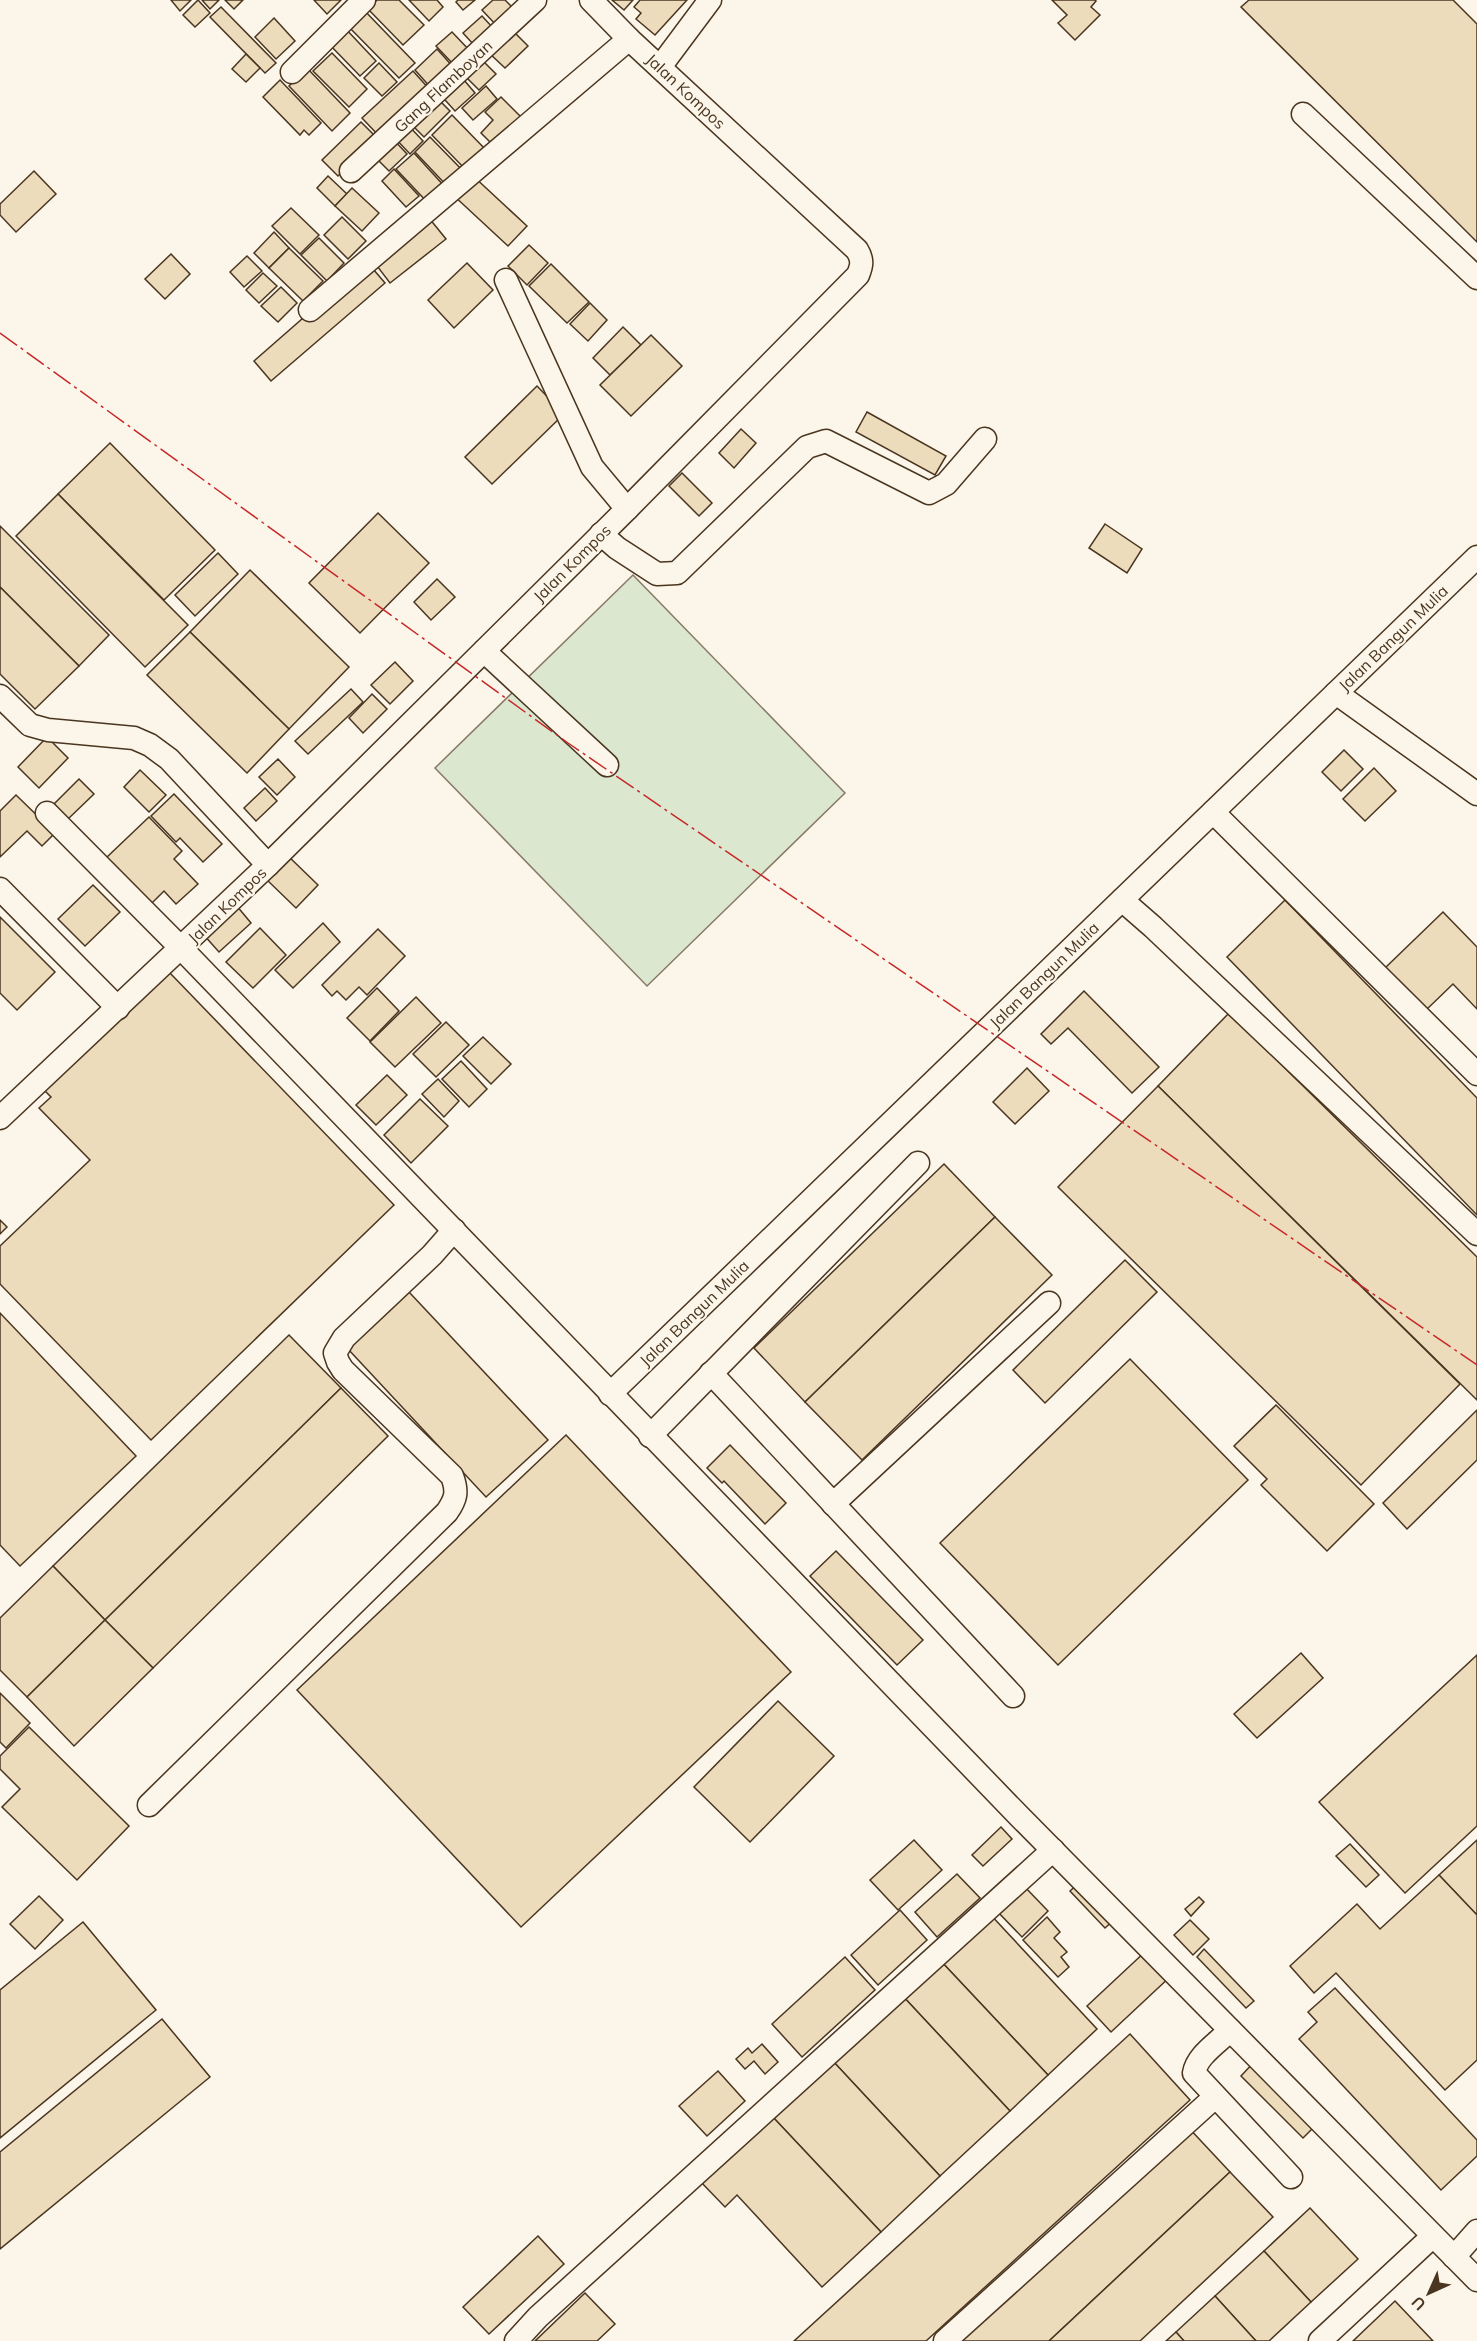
<svg xmlns="http://www.w3.org/2000/svg" width="1477" height="2341" viewBox="0 0 1477 2341" font-family="Mulish,sans-serif">
  <style>
    .green { fill: #dce7d0; stroke: #887966; stroke-width: 1.5 }
    .building { fill: #ecdcbc; stroke: #4a3520; stroke-width: 1.5 }
    .lines { fill: none; stroke-linecap: round; stroke-linejoin: round }
    .minor-casing { stroke: #4a3520; stroke-width: 25 }
    .minor { stroke: #fbf6e9; stroke-width: 22 }
    .power { stroke: #c62828; stroke-width: 1.5; stroke-dasharray: 21 4.5 3 4.5; stroke-linecap: butt }
    .labels { text-anchor: middle; dominant-baseline: central; stroke-width: 4.5; stroke-linejoin: round; paint-order: stroke }
    .street-label { font-size: 16px; fill: #4a3520; stroke: #fbf6e9 }
  </style>
  <rect width="100%" height="100%" fill="#fbf6e9"/>
  <polygon class="green" points="633,575 845,793 647,986 435,768"/>
  <g class="building">
    <polygon points="171,0 191,0 180,11"/>
    <polygon points="198,0 210,13 195,27 183,15"/>
    <polygon points="202,0 219,0 210,9"/>
    <polygon points="225,0 243,0 234,9"/>
    <polygon points="314,0 341,0 327,14"/>
    <polygon points="377,0 399,0 424,25 403,45 368,9"/>
    <polygon points="409,0 437,0 443,7 429,21"/>
    <polygon points="458,0 475,0 463,10 456,2"/>
    <polygon points="493,0 505,0 514,9 497,26 482,10"/>
    <polygon points="612,0 633,0 624,10"/>
    <polygon points="640,0 687,0 655,35 636,19 641,13 634,7"/>
    <polygon points="1052,0 1095,0 1096,1 1091,7 1100,15 1075,40 1058,23 1067,15"/>
    <polygon points="1249,0 1453,0 1477,24 1477,242 1241,7"/>
    <polygon points="221,7 276,63 265,73 210,17"/>
    <polygon points="362,8 415,63 399,78 345,23"/>
    <polygon points="482,16 493,28 474,45 463,33"/>
    <polygon points="274,18 295,41 276,59 255,37"/>
    <polygon points="344,27 376,61 360,76 328,43"/>
    <polygon points="511,29 528,46 505,68 488,52"/>
    <polygon points="452,32 471,52 455,66 436,46"/>
    <polygon points="437,49 455,69 432,89 415,70"/>
    <polygon points="332,53 367,89 349,107 313,71"/>
    <polygon points="246,54 260,68 246,82 232,69"/>
    <polygon points="480,58 496,74 479,90 463,74"/>
    <polygon points="379,63 397,82 382,96 364,78"/>
    <polygon points="307,68 350,113 332,131 289,86"/>
    <polygon points="413,71 431,91 380,137 362,118"/>
    <polygon points="458,73 475,93 455,111 437,91"/>
    <polygon points="280,80 321,123 309,135 304,130 300,135 263,97"/>
    <polygon points="486,86 497,99 473,120 462,108"/>
    <polygon points="435,96 450,111 424,137 409,122"/>
    <polygon points="501,97 522,118 494,146 481,133 493,120 485,112"/>
    <polygon points="452,115 486,150 466,170 432,135"/>
    <polygon points="361,122 377,138 338,176 322,160"/>
    <polygon points="407,124 423,141 410,154 394,137"/>
    <polygon points="430,137 465,173 449,188 415,152"/>
    <polygon points="392,138 407,154 389,171 374,156"/>
    <polygon points="414,153 446,188 429,204 396,169"/>
    <polygon points="394,169 419,196 406,207 382,181"/>
    <polygon points="34,171 56,194 16,232 0,215 0,204"/>
    <polygon points="471,174 527,226 508,246 452,194"/>
    <polygon points="328,176 347,194 335,206 317,188"/>
    <polygon points="352,188 379,213 362,231 335,206"/>
    <polygon points="291,208 319,235 300,254 272,226"/>
    <polygon points="342,217 366,241 348,259 324,235"/>
    <polygon points="429,218 446,239 390,283 374,262"/>
    <polygon points="274,232 289,248 269,268 254,253"/>
    <polygon points="319,238 344,263 327,281 301,255"/>
    <polygon points="529,245 548,263 527,285 508,266"/>
    <polygon points="289,248 323,281 303,301 269,268"/>
    <polygon points="171,254 190,274 165,299 145,279"/>
    <polygon points="247,256 262,271 244,287 230,272"/>
    <polygon points="367,262 385,283 271,381 254,361"/>
    <polygon points="467,263 493,290 454,328 428,300"/>
    <polygon points="551,264 589,302 567,323 529,286"/>
    <polygon points="263,273 277,286 259,303 246,290"/>
    <polygon points="281,287 297,303 278,322 261,306"/>
    <polygon points="590,303 607,320 588,341 570,324"/>
    <polygon points="623,327 641,345 610,375 593,358"/>
    <polygon points="651,335 682,366 631,416 600,385"/>
    <polygon points="537,386 564,414 492,484 465,457"/>
    <polygon points="867,412 946,456 935,475 856,432"/>
    <polygon points="741,429 756,443 734,468 719,453"/>
    <polygon points="110,443 215,550 164,600 58,494"/>
    <polygon points="682,473 712,503 699,516 669,486"/>
    <polygon points="58,494 188,625 145,667 16,536"/>
    <polygon points="378,513 429,563 360,633 309,583"/>
    <polygon points="1105,524 1142,549 1127,573 1089,548"/>
    <polygon points="0,526 109,635 79,666 0,587"/>
    <polygon points="218,553 238,574 195,616 175,595"/>
    <polygon points="250,570 349,667 289,729 190,632"/>
    <polygon points="437,579 455,597 431,620 414,602"/>
    <polygon points="0,587 79,666 35,709 0,674"/>
    <polygon points="190,632 289,729 247,773 147,675"/>
    <polygon points="395,662 413,681 390,704 371,685"/>
    <polygon points="351,689 363,702 308,754 295,741"/>
    <polygon points="372,694 387,709 363,733 349,718"/>
    <polygon points="47,737 68,758 39,788 18,767"/>
    <polygon points="1344,750 1363,769 1341,791 1322,772"/>
    <polygon points="278,759 295,777 277,795 259,777"/>
    <polygon points="1374,768 1396,791 1365,821 1343,799"/>
    <polygon points="140,770 166,795 149,812 124,787"/>
    <polygon points="79,779 94,794 68,819 54,804"/>
    <polygon points="265,788 277,801 256,821 244,808"/>
    <polygon points="174,794 222,844 203,862 180,838 176,842 151,816"/>
    <polygon points="16,795 55,833 42,846 27,831 0,857 0,811"/>
    <polygon points="149,817 182,851 174,859 198,884 176,904 164,891 151,904 106,858"/>
    <polygon points="285,853 318,885 296,908 267,880"/>
    <polygon points="93,885 120,912 85,946 58,919"/>
    <polygon points="1285,900 1477,1098 1477,1215 1227,957"/>
    <polygon points="236,905 251,923 219,952 203,934"/>
    <polygon points="1443,912 1477,947 1477,1009 1453,984 1425,1011 1385,968"/>
    <polygon points="0,917 55,972 17,1010 0,993"/>
    <polygon points="323,923 340,942 293,988 275,970"/>
    <polygon points="260,928 286,955 253,988 226,962"/>
    <polygon points="378,929 405,956 367,995 359,987 346,1000 337,991 332,996 322,985"/>
    <polygon points="169,972 394,1205 151,1440 0,1284 0,1246 90,1160 39,1108 51,1097 45,1091"/>
    <polygon points="377,988 399,1011 370,1041 347,1018"/>
    <polygon points="1084,991 1159,1067 1132,1093 1068,1028 1051,1044 1041,1034"/>
    <polygon points="416,997 441,1023 395,1067 370,1042"/>
    <polygon points="1229,1013 1477,1257 1477,1400 1158,1086"/>
    <polygon points="446,1022 469,1045 436,1077 413,1054"/>
    <polygon points="483,1037 511,1064 491,1084 463,1056"/>
    <polygon points="461,1061 487,1089 469,1107 442,1079"/>
    <polygon points="1027,1068 1049,1091 1015,1124 993,1102"/>
    <polygon points="387,1075 407,1095 376,1125 356,1105"/>
    <polygon points="438,1079 459,1101 444,1117 422,1094"/>
    <polygon points="1158,1086 1460,1384 1361,1485 1058,1187"/>
    <polygon points="420,1099 448,1126 411,1163 384,1135"/>
    <polygon points="944,1164 995,1217 805,1402 754,1348"/>
    <polygon points="995,1217 1052,1275 862,1460 805,1402"/>
    <polygon points="0,1220 7,1227 0,1234"/>
    <polygon points="1125,1260 1157,1292 1045,1403 1013,1370"/>
    <polygon points="409,1292 548,1440 486,1497 348,1349"/>
    <polygon points="0,1313 136,1456 20,1566 0,1545"/>
    <polygon points="289,1335 341,1388 105,1620 53,1566"/>
    <polygon points="1130,1359 1248,1480 1058,1665 940,1543"/>
    <polygon points="341,1388 388,1436 153,1668 105,1620"/>
    <polygon points="1276,1405 1374,1504 1327,1551 1261,1485 1267,1479 1234,1446"/>
    <polygon points="1477,1410 1477,1460 1407,1529 1383,1503"/>
    <polygon points="566,1435 791,1672 521,1927 297,1690"/>
    <polygon points="730,1445 786,1503 765,1524 724,1481 722,1483 707,1468"/>
    <polygon points="836,1551 923,1640 897,1665 810,1576"/>
    <polygon points="53,1566 105,1620 27,1697 0,1670 0,1618"/>
    <polygon points="105,1620 153,1668 74,1746 27,1697"/>
    <polygon points="1301,1653 1323,1678 1257,1738 1234,1714"/>
    <polygon points="1477,1655 1477,1826 1405,1893 1319,1802"/>
    <polygon points="0,1693 30,1723 6,1748 0,1742"/>
    <polygon points="778,1701 834,1756 750,1842 694,1787"/>
    <polygon points="29,1727 129,1826 77,1880 2,1807 20,1789 0,1769 0,1756"/>
    <polygon points="1001,1827 1012,1839 983,1866 972,1855"/>
    <polygon points="914,1840 942,1870 898,1910 870,1880"/>
    <polygon points="1477,1840 1477,1915 1439,1875"/>
    <polygon points="1350,1844 1379,1875 1366,1887 1336,1856"/>
    <polygon points="957,1874 980,1898 937,1937 915,1912"/>
    <polygon points="1439,1875 1477,1915 1477,2060 1445,2090 1336,1973 1314,1993 1290,1966 1357,1904 1380,1929"/>
    <polygon points="1080,1882 1115,1919 1105,1928 1070,1891"/>
    <polygon points="1022,1884 1048,1911 1022,1937 995,1909"/>
    <polygon points="39,1896 63,1920 35,1949 10,1924"/>
    <polygon points="1199,1897 1204,1902 1191,1916 1185,1909"/>
    <polygon points="900,1910 927,1940 878,1985 851,1955"/>
    <polygon points="988,1912 1097,2029 1048,2075 938,1958"/>
    <polygon points="1047,1917 1060,1932 1054,1938 1067,1952 1061,1957 1069,1967 1058,1977 1023,1940"/>
    <polygon points="1190,1920 1209,1939 1193,1955 1174,1935"/>
    <polygon points="83,1922 156,2010 0,2138 0,1990"/>
    <polygon points="1148,1949 1172,1975 1111,2032 1087,2006"/>
    <polygon points="1204,1949 1254,2001 1246,2008 1197,1957"/>
    <polygon points="845,1957 875,1990 802,2057 772,2024"/>
    <polygon points="938,1958 1048,2075 1010,2111 900,1993"/>
    <polygon points="1335,1988 1477,2140 1477,2156 1441,2190 1299,2039 1317,2022 1308,2012"/>
    <polygon points="900,1993 1010,2111 940,2176 831,2059"/>
    <polygon points="162,2019 210,2077 0,2249 0,2152"/>
    <polygon points="1130,2034 1190,2100 926,2341 794,2341"/>
    <polygon points="762,2044 778,2062 765,2074 754,2061 745,2069 736,2059 748,2048 752,2053"/>
    <polygon points="831,2059 940,2176 881,2232 771,2115"/>
    <polygon points="1255,2061 1318,2123 1303,2138 1241,2076"/>
    <polygon points="718,2071 745,2101 707,2136 679,2106"/>
    <polygon points="771,2115 881,2232 822,2287 737,2195 725,2207 700,2181"/>
    <polygon points="1187,2126 1230,2172 1049,2341 957,2341"/>
    <polygon points="1230,2172 1273,2217 1140,2341 1049,2341"/>
    <polygon points="1310,2208 1358,2259 1311,2302 1264,2251"/>
    <polygon points="538,2236 564,2264 489,2334 463,2307"/>
    <polygon points="1264,2251 1311,2302 1269,2341 1256,2341 1215,2296"/>
    <polygon points="585,2293 615,2324 597,2341 535,2341"/>
    <polygon points="1215,2296 1256,2341 1184,2341 1176,2332"/>
    <polygon points="1395,2301 1433,2341 1353,2341"/>
    <polygon points="1176,2332 1184,2341 1166,2341"/>
  </g>
  <g class="lines">
    <g class="minor-casing">
      <g id="minor">
        <polyline points="660,67 710,0"/>
        <polyline points="292,72 364,0"/>
        <polyline points="1303,114 1477,278"/>
        <polyline points="351,171 535,0"/>
        <polyline points="506,280 592,467 627,509"/>
        <polyline points="310,310 629,39"/>
        <polyline points="601,534 617,548 657,574 677,573 807,447 826,441 929,493 946,484 985,439"/>
        <polyline points="484,651 607,765"/>
        <polyline points="1336,693 1477,794"/>
        <polyline points="0,696 30,725 48,730 134,738 150,745 169,759 268,865"/>
        <polyline points="1213,812 1477,1074"/>
        <polyline points="47,813 182,949 1019,1816 1477,2280"/>
        <polyline points="0,889 118,1008"/>
        <polyline points="1122,900 1153,927 1477,1234"/>
        <path d="M0 1118 268 865 627 509 858 275C862 265 863 260 857 250L629 39 591 0"/>
        <polyline points="711,1373 1013,1696"/>
        <polyline points="610,1394 1477,557"/>
        <polyline points="650,1436 918,1163"/>
        <polyline points="833,1504 1049,1303"/>
        <path d="M149 1805 447 1512C456 1499 458 1492 452 1476L343 1370 338 1362 335 1353 344 1338 432 1255 454 1230"/>
        <path d="M1230 2030C1218 2043 1197 2055 1194 2073L1291 2177"/>
        <polyline points="1454,2257 1477,2231"/>
        <polyline points="516,2341 538,2317 1053,1850"/>
        <polyline points="945,2341 1215,2097"/>
        <polyline points="1320,2341 1433,2236"/>
      </g>
    </g>
    <use href="#minor" class="minor"/>
    <polyline class="power" points="0,333 568,743 1477,1365"/>
  </g>
  <g class="labels">
    <g class="street-label">
      <text transform="translate(443 86) rotate(-43)">Gang Flamboyan</text>
      <text transform="translate(686 91) rotate(43)">Jalan Kompos</text>
      <text transform="translate(572 563) rotate(-45)">Jalan Kompos</text>
      <text transform="translate(1393 638) rotate(-44)">Jalan Bangun Mulia</text>
      <text transform="translate(227 905) rotate(-44)">Jalan Kompos</text>
      <text transform="translate(1044 975) rotate(-44)">Jalan Bangun Mulia</text>
      <text transform="translate(694 1313) rotate(-44)">Jalan Bangun Mulia</text>
    </g>
  </g>
  <g transform="translate(1429 2293) rotate(225)" stroke="#fbf6e9" stroke-width="4.5" paint-order="stroke">
  <path d="M0-4.5L10 22L0 15L-10 22Z" fill="#4a3520"/>
  <text y="-9" font-size="16" font-weight="bold" text-anchor="middle" fill="#4a3520">U</text>
  </g>
</svg>
